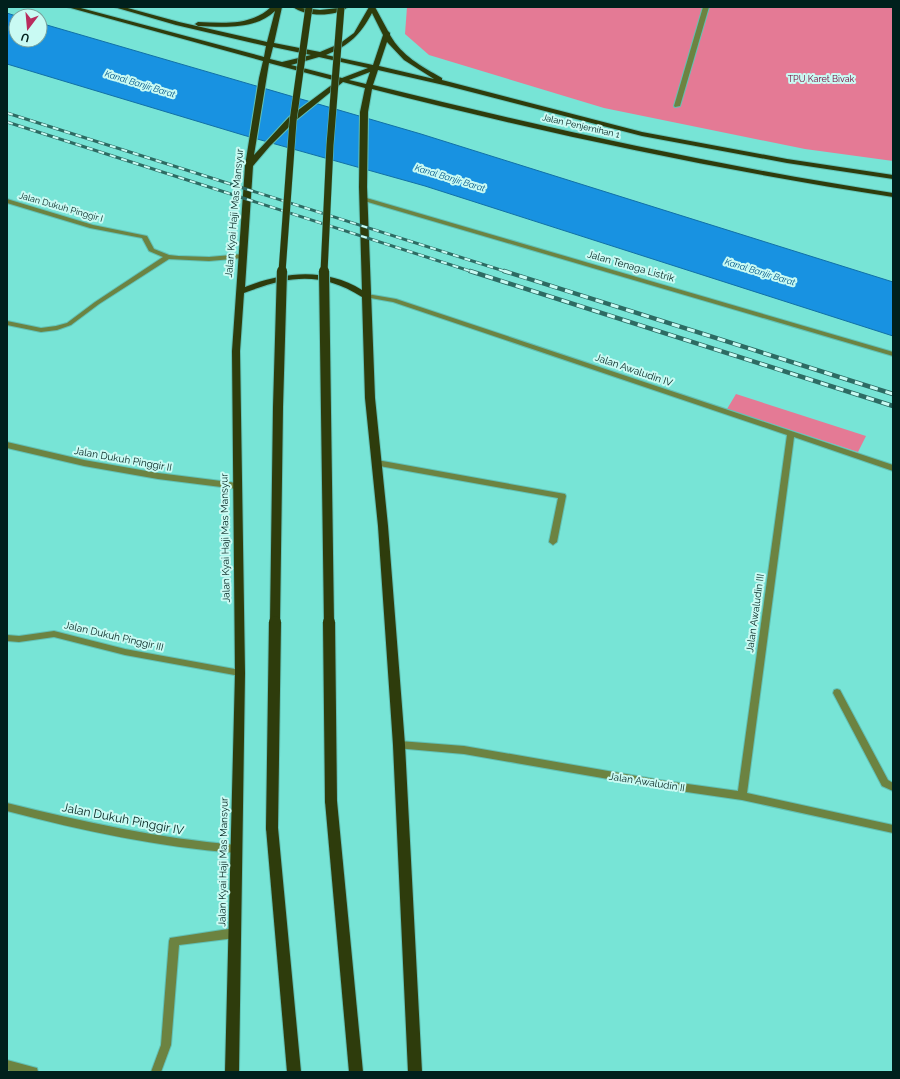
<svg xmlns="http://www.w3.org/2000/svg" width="900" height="1079" viewBox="0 0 900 1079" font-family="Raleway,sans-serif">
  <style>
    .green { fill: #e47a95 }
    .water { fill: #1892e1; stroke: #1170a6 }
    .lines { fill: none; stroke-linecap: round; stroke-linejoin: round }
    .lane-casing { stroke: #62c1b5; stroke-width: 2 }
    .street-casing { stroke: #62c1b5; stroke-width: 2 }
    .primary-casing { stroke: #62c1b5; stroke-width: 2 }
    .lane { fill: #6c8341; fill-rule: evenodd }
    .street { fill: #6c8341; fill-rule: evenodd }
    .primary { fill: #2e3c0c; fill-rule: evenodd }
    .rail-far1-casing { stroke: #2d6b63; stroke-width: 3 }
    .rail-casing { stroke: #2d6b63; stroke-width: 4.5 }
    .rail-far1 { stroke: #c9faf3; stroke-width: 2; stroke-dasharray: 6; stroke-linecap: butt }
    .rail { stroke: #c9faf3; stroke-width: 3; stroke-dasharray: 8; stroke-linecap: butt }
    .primary-bridge-far2-casing { stroke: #62c1b5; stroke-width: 8; stroke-linecap: butt }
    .primary-bridge-far1-casing { stroke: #62c1b5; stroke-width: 12; stroke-linecap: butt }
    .primary-bridge-casing { stroke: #62c1b5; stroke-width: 14; stroke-linecap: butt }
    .primary-bridge-far2 { stroke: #2e3c0c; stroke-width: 7 }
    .primary-bridge-far1 { stroke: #2e3c0c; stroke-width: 10 }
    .primary-bridge { stroke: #2e3c0c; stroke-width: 12 }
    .labels { text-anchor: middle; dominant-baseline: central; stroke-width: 4; stroke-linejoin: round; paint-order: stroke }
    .far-park-label { font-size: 9px; fill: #760034; stroke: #c9faf3 }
    .far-water-label { font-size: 9px; font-style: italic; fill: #02578b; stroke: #c9faf3 }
    .far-street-label { font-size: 9px; fill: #00201c; stroke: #c9faf3 }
    .street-label { font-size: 10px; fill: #00201c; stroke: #c9faf3 }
    .near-street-label { font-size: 12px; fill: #00201c; stroke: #c9faf3 }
  </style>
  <rect width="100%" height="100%" fill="#77e4d6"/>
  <g class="green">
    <polygon points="407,7 893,7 893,161 805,149 604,108 429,55 405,34"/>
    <polygon points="736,394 866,436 858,452 727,409"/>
  </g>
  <polygon class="water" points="7,13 16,16 16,40 40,40 40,23 421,134 893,282 893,336 425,186 243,135 7,64"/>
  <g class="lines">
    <g class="lane-casing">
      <g id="lane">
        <polygon points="703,7 709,7 680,106 675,107 674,106"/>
        <polygon points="377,460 565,494 566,496 557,542 553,545 549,542 558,498 374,465 373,463 374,461"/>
        <polygon points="837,689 840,690 888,780 893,783 893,791 882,786 833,693 834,690"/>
        <polygon points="235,928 239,930 240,933 239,936 235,938 179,945 171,1045 161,1072 151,1072 161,1045 169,941 170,938"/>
        <polygon points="7,1060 33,1067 37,1068 38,1072 13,1072 7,1070"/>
      </g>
    </g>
    <g class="street-casing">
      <g id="street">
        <polygon points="363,197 893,352 893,356 361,200 360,199"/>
        <polygon points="7,199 93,225 147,236 154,249 169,255 178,256 209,257 243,254 246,256 243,258 209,261 169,259 99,304 71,325 57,330 41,332 7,325 7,321 41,328 56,326 67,323 95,302 163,257 149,251 142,238 90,228 7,203"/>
        <polygon points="367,294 396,299 893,465 893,471 794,437 747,793 893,825 893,833 742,800 666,789 464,754 396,748 394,745 396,742 399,741 464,746 666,781 738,791 787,435 393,302 365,297 364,296"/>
        <polygon points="7,442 84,460 158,473 237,483 241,486 237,489 158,479 84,466 7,448"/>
        <polygon points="54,631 125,649 240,670 243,671 244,673 243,675 240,676 125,655 54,637 19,642 7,641 7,635 19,636"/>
        <path d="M7 803C83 822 158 838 236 845L239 846 241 849 239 852 236 853C158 847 83 831 7 811Z"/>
      </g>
    </g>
    <g class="primary-casing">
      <g id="primary">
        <path d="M67 7H77L264 57 266 46 176 25 114 7H124L179 22 267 42 275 11C255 30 224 27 198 26L195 24 198 22C224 23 251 26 271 7H282L274 43 320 52 339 44 354 33 369 7H375L388 31 390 33V35C402 56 421 66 442 78V80L642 132 787 159 893 175V179L787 163 642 136 448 86 378 70 373 85C545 128 717 166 893 193V197C717 170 544 133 372 89L368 112 367 187 375 398 388 526 405 745 422 1072H408L393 745 378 526 365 398 362 297C320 271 289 276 244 293L240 351 245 673 239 1072H225L235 673 232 351 245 166 259 78 263 61ZM372 13 383 35 373 65 326 55C350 45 360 35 372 13ZM387 42 404 60 434 79 379 66ZM273 47 311 55 282 62 270 59ZM319 57 368 68 342 78 291 65ZM269 63 337 81 289 117 254 155ZM370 72 366 84 349 80ZM343 82 365 88 360 112 359 187 362 290C325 267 283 272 245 287L253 166 270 146 295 121Z"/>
        <path d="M293 7 320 10 348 7C335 17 306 17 293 7Z"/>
        <polygon points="331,796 335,797 337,801 363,1072 349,1072 325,801 327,797"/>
        <polygon points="272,823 276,824 278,828 301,1072 287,1072 266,828 268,824"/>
      </g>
    </g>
    <use href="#lane" class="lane"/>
    <use href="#street" class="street"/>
    <use href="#primary" class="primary"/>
    <g class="rail-far1-casing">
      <g id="rail-far1">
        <polyline points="7,113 507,272"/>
        <polyline points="7,122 473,272"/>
      </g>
    </g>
    <g class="rail-casing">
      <g id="rail">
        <polyline points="470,271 893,406"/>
        <polyline points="504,271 893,394"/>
      </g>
    </g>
    <use href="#rail-far1" class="rail-far1"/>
    <use href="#rail" class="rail"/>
    <g class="primary-bridge-far2-casing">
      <g id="primary-bridge-far2">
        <polyline points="282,272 293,121 309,7"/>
        <polyline points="324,272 330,145 341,7"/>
      </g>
    </g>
    <g class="primary-bridge-far1-casing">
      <g id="primary-bridge-far1">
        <polyline points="324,271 329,623"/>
        <polyline points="275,623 278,407 282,271"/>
      </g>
    </g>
    <g class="primary-bridge-casing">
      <g id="primary-bridge">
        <polyline points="329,622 331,801"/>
        <polyline points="272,828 275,622"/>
      </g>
    </g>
    <use href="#primary-bridge-far2" class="primary-bridge-far2"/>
    <use href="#primary-bridge-far1" class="primary-bridge-far1"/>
    <use href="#primary-bridge" class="primary-bridge"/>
  </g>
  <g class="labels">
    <g class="far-park-label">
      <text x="821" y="79">TPU Karet Bivak</text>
    </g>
    <g class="far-water-label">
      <text transform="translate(140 84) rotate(17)">Kanal Banjir Barat</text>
      <text transform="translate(450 178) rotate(17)">Kanal Banjir Barat</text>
      <text transform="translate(760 272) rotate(17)">Kanal Banjir Barat</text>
    </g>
    <g class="far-street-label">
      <text transform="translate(581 126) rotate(13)">Jalan Penjernihan 1</text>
      <text transform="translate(61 207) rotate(16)">Jalan Dukuh Pinggir I</text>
    </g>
    <g class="street-label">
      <text transform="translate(234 213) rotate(-85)">Jalan Kyai Haji Mas Mansyur</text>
      <text transform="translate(631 266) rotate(16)">Jalan Tenaga Listrik</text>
      <text transform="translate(634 370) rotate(19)">Jalan Awaludin IV</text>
      <text transform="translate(123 459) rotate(10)">Jalan Dukuh Pinggir II</text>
      <text transform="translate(225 538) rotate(-91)">Jalan Kyai Haji Mas Mansyur</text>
      <text transform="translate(755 613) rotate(-82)">Jalan Awaludin III</text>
      <text transform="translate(114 636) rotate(13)">Jalan Dukuh Pinggir III</text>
      <text transform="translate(647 782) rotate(9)">Jalan Awaludin II</text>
      <text transform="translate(223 862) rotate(-89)">Jalan Kyai Haji Mas Mansyur</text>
    </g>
    <g class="near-street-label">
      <text transform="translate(123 819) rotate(11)">Jalan Dukuh Pinggir IV</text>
    </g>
  </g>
  <rect width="900" height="1079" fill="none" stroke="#00201c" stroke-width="16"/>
  <g transform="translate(28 28) rotate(196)"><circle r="19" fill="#c9faf3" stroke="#79a39d"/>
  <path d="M0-3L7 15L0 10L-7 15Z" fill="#b92b5d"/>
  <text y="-6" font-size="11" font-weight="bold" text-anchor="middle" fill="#00201c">U</text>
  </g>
</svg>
